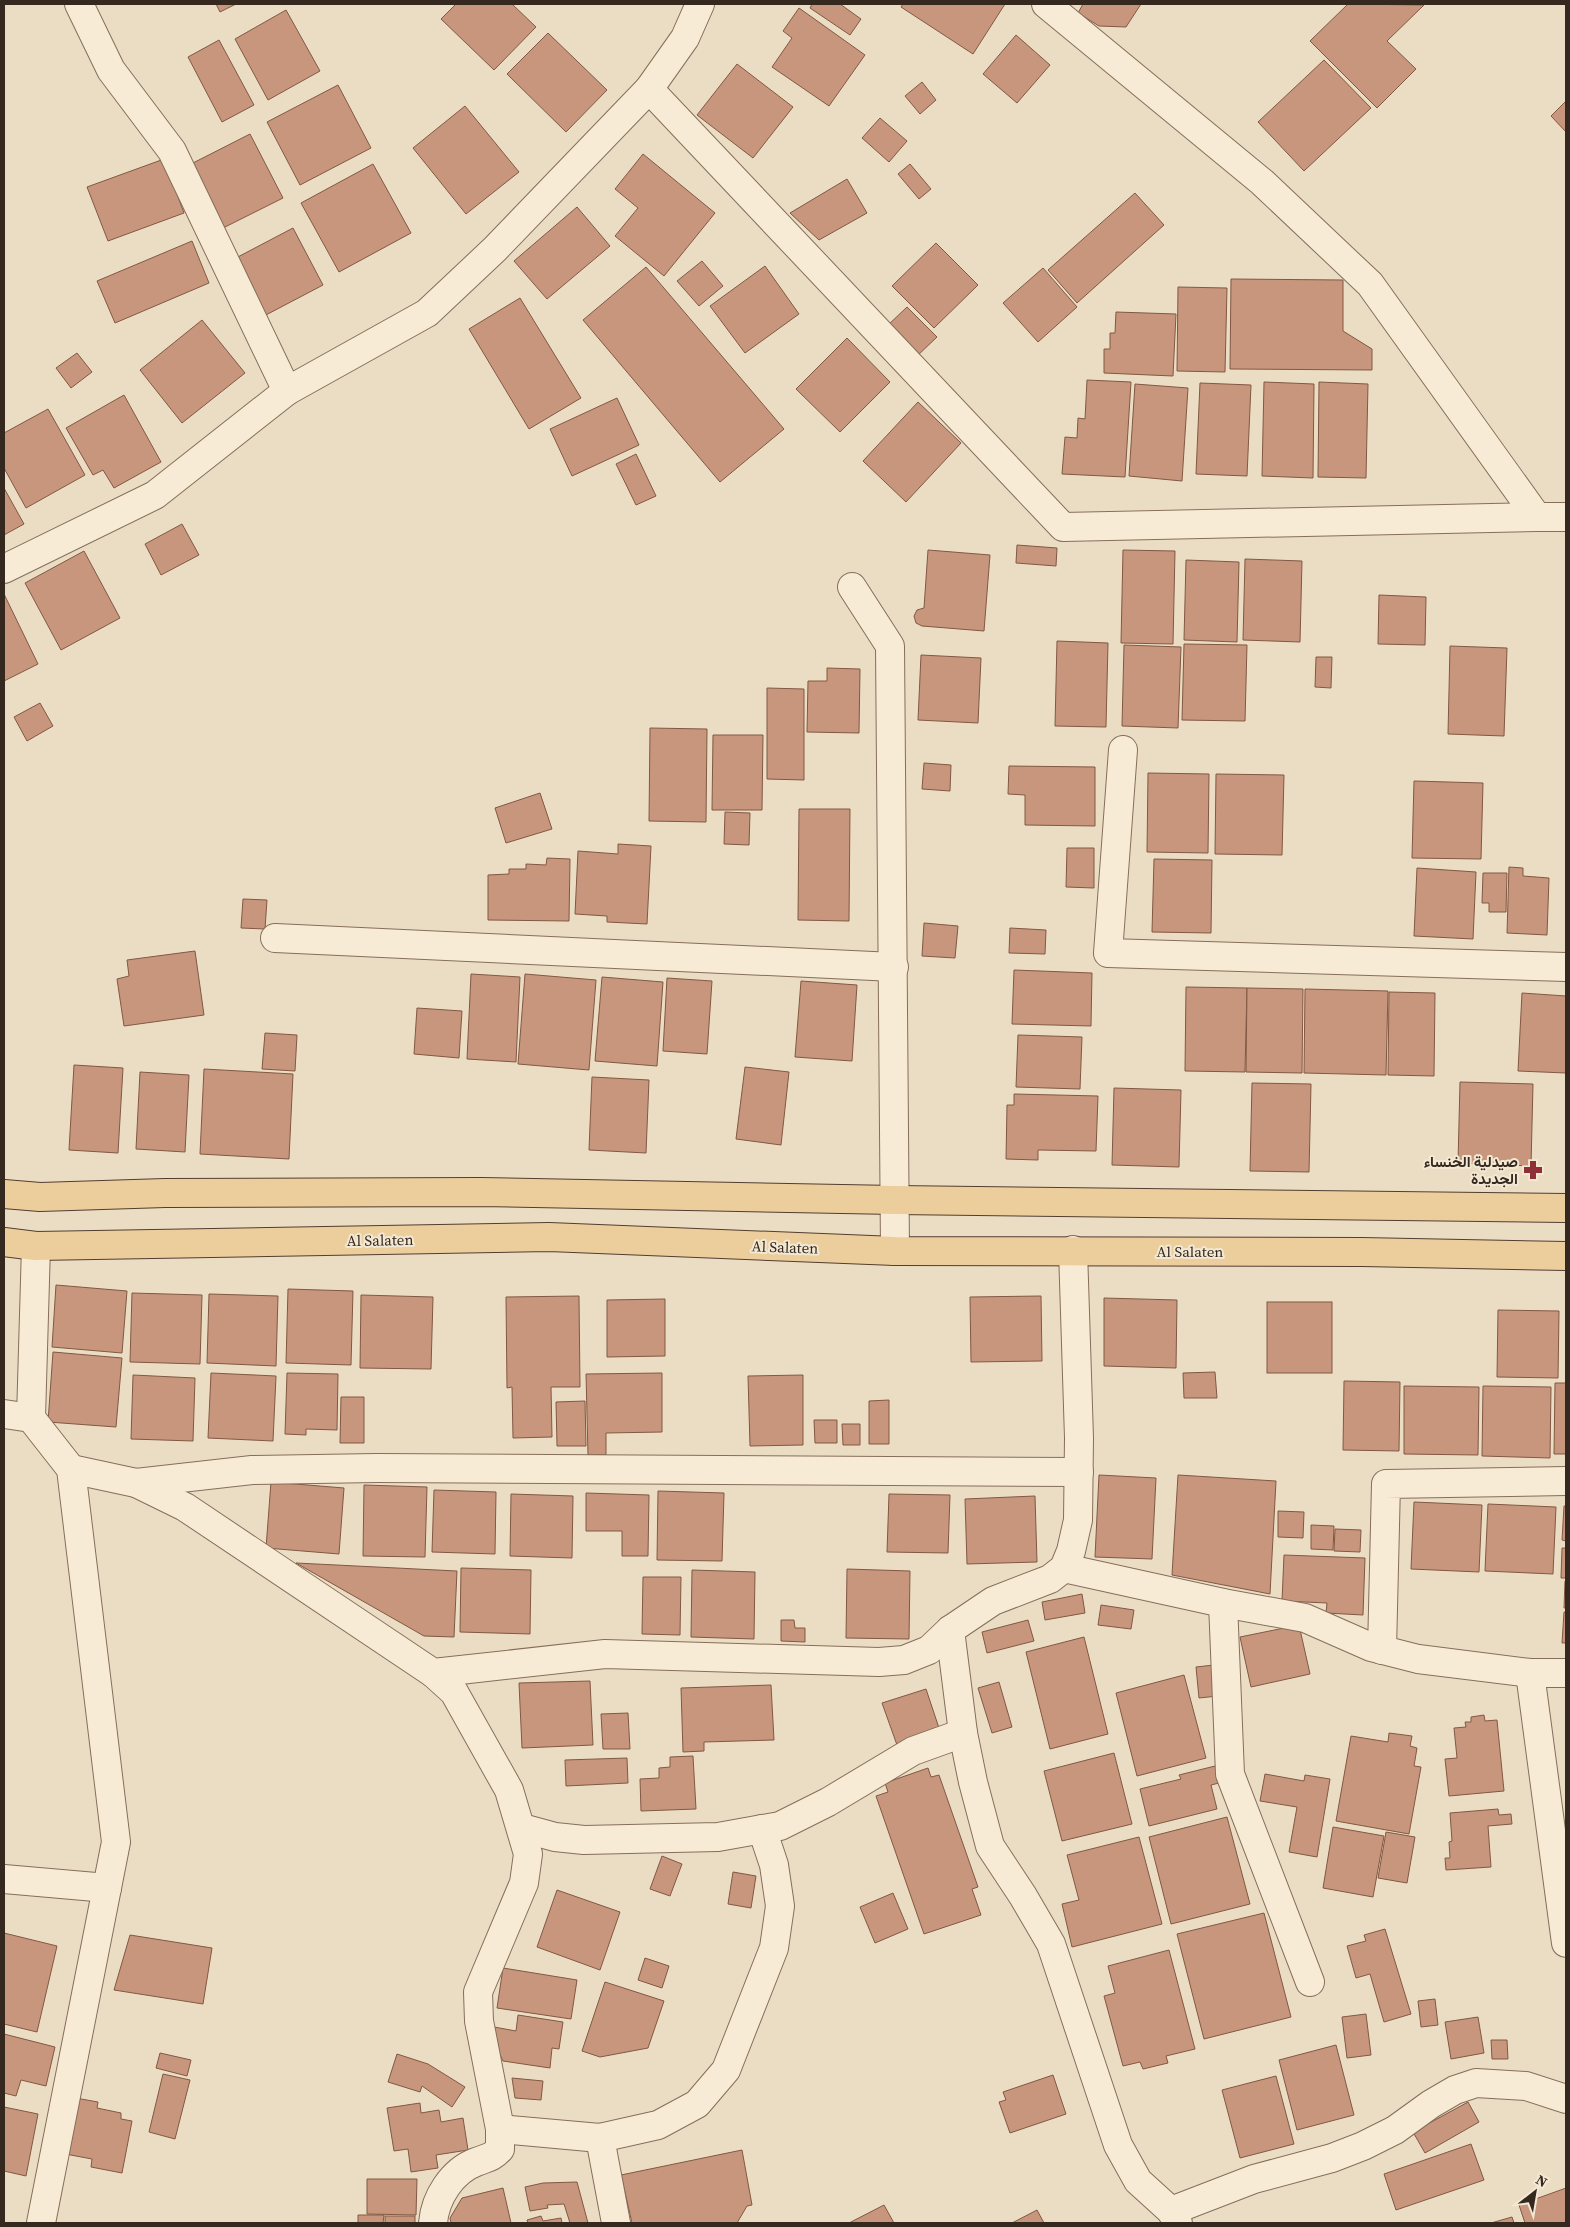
<svg xmlns="http://www.w3.org/2000/svg" width="1570" height="2227" viewBox="0 0 1570 2227" font-family="'Source Serif 4',Vazirmatn,serif">
  <style>
    .building { fill: #c7967c; stroke: #825843 }
    .lines { fill: none; stroke-linecap: round; stroke-linejoin: round }
    .minor-casing { stroke: #856e5b; stroke-width: 30 }
    .major-casing { stroke: #523d2f; stroke-width: 30 }
    .minor { stroke: #f7ebd6; stroke-width: 28 }
    .major { stroke: #ecce9d; stroke-width: 28 }
    .labels { text-anchor: middle; dominant-baseline: central; stroke-width: 4; stroke-linejoin: round; paint-order: stroke }
    .poi-label { font-size: 15px; font-weight: bold; fill: #35281e; stroke: #f3e8d3; text-anchor: end }
    .street-label { font-size: 15px; fill: #35281e; stroke: #f3e8d3 }
  </style>
  <rect width="100%" height="100%" fill="#ebddc4"/>
  <g class="building">
    <polygon points="216,4 236,4 220,12"/>
    <polygon points="456,4 512,4 536,27 494,70 441,19"/>
    <polygon points="812,4 840,4 861,19 850,35 810,8"/>
    <polygon points="903,4 1005,4 973,54 901,7"/>
    <polygon points="1083,4 1141,4 1126,27 1099,26 1078,13"/>
    <polygon points="1348,4 1424,5 1387,41 1416,69 1377,108 1310,41"/>
    <polygon points="799,8 865,55 829,106 772,67 792,38 783,31"/>
    <polygon points="286,10 320,71 268,100 235,39"/>
    <polygon points="548,33 607,90 566,132 507,74"/>
    <polygon points="1016,35 1050,65 1017,103 983,74"/>
    <polygon points="219,40 254,105 222,122 188,57"/>
    <polygon points="1324,60 1371,108 1304,171 1258,122"/>
    <polygon points="737,64 793,107 753,158 697,115"/>
    <polygon points="922,82 936,100 920,114 905,96"/>
    <polygon points="338,85 371,148 300,185 267,122"/>
    <polygon points="1566,101 1566,132 1551,116"/>
    <polygon points="465,106 519,172 466,214 413,148"/>
    <polygon points="880,118 907,141 889,162 862,138"/>
    <polygon points="250,134 283,198 223,228 191,164"/>
    <polygon points="643,154 715,213 664,276 615,236 638,208 615,189"/>
    <polygon points="164,159 184,213 108,241 87,187"/>
    <polygon points="373,164 411,233 339,272 301,203"/>
    <polygon points="910,164 931,189 919,199 898,174"/>
    <polygon points="847,179 867,213 819,240 790,213"/>
    <polygon points="1135,193 1164,225 1077,303 1048,270"/>
    <polygon points="577,207 610,246 547,299 514,261"/>
    <polygon points="293,228 323,285 264,316 234,259"/>
    <polygon points="192,241 209,283 115,323 97,281"/>
    <polygon points="936,243 978,285 934,328 892,286"/>
    <polygon points="702,261 723,286 699,306 677,281"/>
    <polygon points="765,266 799,314 745,353 710,306"/>
    <polygon points="646,267 784,429 720,482 583,320"/>
    <polygon points="1043,268 1077,307 1038,342 1003,303"/>
    <polygon points="1231,279 1343,280 1343,331 1372,349 1372,370 1230,369"/>
    <polygon points="1178,287 1227,288 1225,372 1177,371"/>
    <polygon points="520,298 581,398 529,429 469,329"/>
    <polygon points="907,307 937,337 916,357 886,327"/>
    <polygon points="1116,312 1176,314 1173,376 1104,373 1104,349 1110,349 1110,333 1115,333"/>
    <polygon points="202,320 245,373 182,423 140,370"/>
    <polygon points="847,338 890,382 840,432 796,389"/>
    <polygon points="77,353 92,372 71,388 56,368"/>
    <polygon points="1087,380 1131,382 1125,477 1062,474 1065,437 1077,438 1078,418 1085,419"/>
    <polygon points="1264,382 1314,384 1313,478 1262,476"/>
    <polygon points="1319,382 1368,384 1366,478 1318,477"/>
    <polygon points="1200,383 1251,385 1247,476 1196,474"/>
    <polygon points="1135,384 1188,388 1182,481 1129,476"/>
    <polygon points="124,395 161,462 114,488 103,470 93,475 66,428"/>
    <polygon points="617,398 639,445 572,476 550,429"/>
    <polygon points="918,402 961,443 906,502 863,461"/>
    <polygon points="48,409 85,475 26,508 4,468 4,433"/>
    <polygon points="636,454 656,496 636,505 616,464"/>
    <polygon points="4,488 24,524 4,535"/>
    <polygon points="182,524 199,555 161,575 145,544"/>
    <polygon points="1017,545 1057,548 1056,566 1016,563"/>
    <polygon points="928,550 990,555 984,631 922,626 916,623 914,616 917,610 924,608"/>
    <polygon points="1123,550 1175,551 1173,644 1121,643"/>
    <polygon points="84,551 120,618 61,650 25,583"/>
    <polygon points="1245,559 1302,561 1300,642 1243,640"/>
    <polygon points="1186,560 1239,562 1237,642 1184,640"/>
    <polygon points="4,594 38,664 4,681"/>
    <polygon points="1379,595 1426,597 1425,645 1378,644"/>
    <polygon points="1057,641 1108,643 1106,727 1055,726"/>
    <polygon points="1184,644 1247,645 1245,721 1182,720"/>
    <polygon points="1124,645 1181,647 1178,728 1122,726"/>
    <polygon points="1450,646 1507,648 1504,736 1448,734"/>
    <polygon points="921,655 981,658 978,723 918,720"/>
    <polygon points="1316,657 1332,657 1331,688 1315,687"/>
    <polygon points="827,668 860,669 859,733 807,732 808,681 827,681"/>
    <polygon points="767,688 804,689 804,780 767,779"/>
    <polygon points="40,703 53,726 27,741 14,717"/>
    <polygon points="650,728 707,729 706,822 649,821"/>
    <polygon points="713,735 763,735 762,810 712,810"/>
    <polygon points="924,763 951,765 950,791 922,789"/>
    <polygon points="1009,766 1095,767 1095,826 1025,825 1025,795 1008,794"/>
    <polygon points="1148,773 1209,774 1208,853 1147,852"/>
    <polygon points="1216,774 1284,775 1282,855 1215,854"/>
    <polygon points="1414,781 1483,783 1481,859 1412,858"/>
    <polygon points="540,793 552,829 506,843 495,808"/>
    <polygon points="799,809 850,809 849,921 798,920"/>
    <polygon points="725,812 750,813 749,845 724,844"/>
    <polygon points="618,844 651,846 647,924 607,922 607,916 575,914 578,851 618,854"/>
    <polygon points="1067,848 1094,848 1094,888 1066,887"/>
    <polygon points="547,858 570,859 569,921 488,920 488,875 509,874 509,869 526,869 526,864 546,865"/>
    <polygon points="1154,859 1212,860 1211,933 1152,932"/>
    <polygon points="1509,867 1523,868 1523,876 1549,878 1547,935 1507,933"/>
    <polygon points="1417,868 1476,872 1473,939 1414,936"/>
    <polygon points="1483,873 1507,873 1506,912 1489,912 1489,903 1482,903"/>
    <polygon points="243,899 267,900 265,929 241,928"/>
    <polygon points="924,923 958,926 955,958 922,956"/>
    <polygon points="1010,928 1046,930 1045,954 1009,953"/>
    <polygon points="195,951 204,1015 124,1026 117,979 129,976 127,960"/>
    <polygon points="1014,970 1092,973 1091,1026 1012,1024"/>
    <polygon points="471,974 520,977 516,1062 467,1059"/>
    <polygon points="525,974 596,980 589,1070 518,1064"/>
    <polygon points="602,977 663,982 657,1066 595,1061"/>
    <polygon points="667,978 712,981 707,1054 663,1051"/>
    <polygon points="801,981 857,985 852,1061 795,1057"/>
    <polygon points="1186,987 1247,988 1245,1072 1185,1071"/>
    <polygon points="1247,988 1303,989 1302,1073 1246,1072"/>
    <polygon points="1305,989 1388,991 1386,1075 1304,1073"/>
    <polygon points="1389,992 1435,993 1434,1076 1388,1075"/>
    <polygon points="1522,993 1566,996 1566,1073 1518,1071"/>
    <polygon points="417,1008 462,1011 459,1058 414,1054"/>
    <polygon points="265,1033 297,1035 295,1071 262,1069"/>
    <polygon points="1018,1035 1082,1037 1080,1089 1016,1087"/>
    <polygon points="74,1065 123,1068 118,1153 69,1150"/>
    <polygon points="745,1067 789,1072 781,1145 736,1139"/>
    <polygon points="204,1069 293,1074 289,1159 200,1154"/>
    <polygon points="140,1072 189,1075 185,1152 136,1149"/>
    <polygon points="592,1077 649,1080 646,1153 589,1150"/>
    <polygon points="1460,1082 1533,1084 1531,1166 1458,1163"/>
    <polygon points="1252,1083 1311,1084 1309,1172 1250,1171"/>
    <polygon points="1114,1088 1181,1090 1179,1167 1112,1165"/>
    <polygon points="1014,1094 1098,1096 1096,1151 1038,1150 1038,1160 1006,1159 1007,1105 1014,1105"/>
    <polygon points="56,1285 127,1291 122,1353 52,1347"/>
    <polygon points="288,1289 353,1291 351,1365 286,1363"/>
    <polygon points="132,1293 202,1295 200,1364 130,1362"/>
    <polygon points="209,1294 278,1296 276,1366 207,1363"/>
    <polygon points="361,1295 433,1297 431,1369 360,1368"/>
    <polygon points="579,1296 580,1387 551,1387 552,1437 513,1438 512,1387 507,1388 506,1297"/>
    <polygon points="1041,1296 1042,1361 971,1362 970,1297"/>
    <polygon points="1104,1298 1177,1300 1176,1368 1104,1366"/>
    <polygon points="665,1299 665,1356 607,1357 607,1300"/>
    <rect x="1267" y="1302" width="65" height="71"/>
    <polygon points="1498,1310 1559,1311 1558,1378 1497,1377"/>
    <polygon points="53,1352 122,1358 116,1427 48,1422"/>
    <polygon points="1215,1372 1217,1398 1184,1398 1183,1373"/>
    <polygon points="211,1373 276,1376 273,1441 208,1438"/>
    <polygon points="287,1373 338,1374 337,1430 306,1429 306,1435 285,1434"/>
    <polygon points="662,1373 662,1432 606,1433 606,1455 588,1455 586,1374"/>
    <polygon points="133,1375 195,1378 193,1441 131,1439"/>
    <polygon points="803,1375 803,1445 750,1446 748,1376"/>
    <polygon points="1344,1381 1400,1382 1399,1451 1343,1450"/>
    <polygon points="1555,1383 1566,1383 1566,1454 1554,1454"/>
    <polygon points="1404,1386 1479,1387 1478,1455 1404,1454"/>
    <polygon points="1483,1386 1551,1387 1550,1458 1482,1456"/>
    <polygon points="341,1397 364,1397 364,1443 340,1443"/>
    <polygon points="889,1400 889,1444 869,1444 869,1401"/>
    <polygon points="585,1401 586,1446 557,1446 556,1402"/>
    <polygon points="814,1420 837,1420 837,1443 815,1443"/>
    <polygon points="842,1424 860,1424 860,1445 843,1445"/>
    <polygon points="1099,1475 1156,1478 1152,1559 1095,1557"/>
    <polygon points="1178,1475 1276,1481 1270,1594 1172,1575"/>
    <polygon points="271,1482 344,1488 339,1554 266,1548"/>
    <polygon points="364,1485 427,1487 425,1557 363,1556"/>
    <polygon points="434,1490 496,1492 495,1554 432,1552"/>
    <polygon points="658,1491 724,1493 722,1561 657,1560"/>
    <polygon points="586,1493 649,1495 648,1556 622,1556 622,1531 586,1531"/>
    <polygon points="511,1494 573,1496 572,1558 510,1556"/>
    <polygon points="889,1494 950,1495 948,1553 887,1552"/>
    <polygon points="1035,1496 1037,1562 967,1564 965,1499"/>
    <polygon points="1414,1502 1482,1505 1479,1572 1411,1569"/>
    <polygon points="1488,1504 1556,1507 1553,1574 1485,1571"/>
    <polygon points="1564,1506 1566,1506 1566,1541 1562,1540"/>
    <polygon points="1278,1511 1304,1512 1303,1538 1278,1537"/>
    <polygon points="1311,1525 1334,1526 1333,1550 1311,1549"/>
    <polygon points="1335,1529 1361,1530 1360,1552 1334,1551"/>
    <polygon points="1562,1548 1566,1548 1566,1578 1561,1578"/>
    <polygon points="1284,1555 1365,1558 1363,1615 1326,1613 1327,1603 1282,1601"/>
    <polygon points="296,1563 457,1571 454,1637 424,1636"/>
    <polygon points="461,1568 531,1570 530,1634 460,1632"/>
    <polygon points="847,1569 910,1571 909,1639 846,1638"/>
    <polygon points="692,1570 755,1572 754,1639 691,1637"/>
    <polygon points="643,1577 681,1577 680,1635 642,1634"/>
    <polygon points="1565,1581 1566,1581 1566,1608 1564,1608"/>
    <polygon points="1082,1594 1085,1613 1045,1620 1042,1602"/>
    <polygon points="1101,1605 1134,1610 1131,1629 1098,1625"/>
    <polygon points="1564,1612 1566,1612 1566,1643 1562,1643"/>
    <polygon points="781,1620 794,1620 795,1628 805,1628 805,1642 781,1641"/>
    <polygon points="1028,1620 1034,1641 987,1653 982,1632"/>
    <polygon points="1299,1625 1310,1674 1251,1687 1240,1637"/>
    <polygon points="1084,1637 1108,1734 1050,1749 1026,1652"/>
    <polygon points="1214,1665 1218,1696 1199,1698 1196,1667"/>
    <polygon points="1184,1675 1206,1758 1137,1776 1116,1693"/>
    <polygon points="590,1681 593,1745 522,1748 519,1683"/>
    <polygon points="999,1682 1012,1727 992,1733 978,1688"/>
    <polygon points="771,1685 774,1740 704,1742 704,1751 683,1752 681,1688"/>
    <polygon points="926,1689 940,1731 897,1745 882,1703"/>
    <polygon points="628,1713 630,1749 603,1749 601,1714"/>
    <polygon points="1484,1715 1485,1721 1497,1720 1504,1791 1449,1796 1445,1759 1457,1758 1454,1728 1466,1727 1465,1722 1471,1722 1471,1717"/>
    <polygon points="1389,1733 1412,1736 1410,1746 1417,1748 1414,1766 1421,1767 1409,1834 1336,1821 1351,1736 1388,1742"/>
    <polygon points="1114,1753 1132,1824 1062,1841 1044,1771"/>
    <polygon points="693,1756 696,1809 641,1811 640,1779 659,1778 659,1768 670,1767 670,1757"/>
    <polygon points="627,1758 628,1783 566,1786 565,1760"/>
    <polygon points="1215,1766 1219,1783 1211,1785 1217,1809 1149,1826 1140,1789 1181,1779 1179,1775"/>
    <polygon points="928,1768 931,1777 939,1775 978,1887 972,1889 981,1915 924,1934 876,1796 888,1792 885,1783"/>
    <polygon points="1265,1774 1304,1781 1305,1775 1330,1779 1317,1857 1289,1852 1297,1807 1260,1801"/>
    <polygon points="1498,1809 1499,1815 1511,1814 1512,1824 1488,1826 1491,1867 1446,1870 1445,1858 1450,1858 1449,1842 1452,1841 1450,1813"/>
    <polygon points="1227,1817 1250,1904 1171,1924 1149,1837"/>
    <polygon points="1333,1827 1384,1836 1373,1897 1323,1888"/>
    <polygon points="1386,1832 1415,1837 1407,1883 1378,1878"/>
    <polygon points="1139,1837 1162,1924 1072,1947 1062,1904 1079,1900 1067,1855"/>
    <polygon points="662,1856 682,1864 670,1896 650,1889"/>
    <polygon points="733,1872 756,1876 751,1908 728,1904"/>
    <polygon points="557,1890 620,1912 600,1970 537,1947"/>
    <polygon points="893,1893 908,1929 875,1943 860,1907"/>
    <polygon points="1264,1913 1291,2017 1204,2039 1177,1934"/>
    <polygon points="1385,1929 1411,2014 1384,2022 1370,1974 1356,1978 1347,1946 1366,1941 1364,1935"/>
    <polygon points="4,1933 57,1946 37,2032 4,2024"/>
    <polygon points="130,1935 212,1948 203,2004 114,1990"/>
    <polygon points="1169,1950 1195,2049 1166,2056 1168,2063 1143,2069 1140,2062 1123,2066 1104,1996 1115,1993 1108,1966"/>
    <polygon points="645,1958 669,1966 662,1988 638,1980"/>
    <polygon points="503,1968 577,1980 571,2019 497,2008"/>
    <polygon points="605,1982 664,2001 648,2048 600,2057 582,2051"/>
    <polygon points="1435,1999 1438,2025 1421,2027 1418,2001"/>
    <polygon points="1366,2014 1371,2055 1347,2058 1342,2017"/>
    <polygon points="518,2015 563,2022 559,2049 552,2048 550,2068 503,2061 492,2037 494,2027 516,2031"/>
    <polygon points="1478,2017 1484,2053 1451,2059 1445,2022"/>
    <polygon points="4,2034 55,2047 46,2086 21,2080 16,2096 4,2093"/>
    <polygon points="1491,2040 1507,2040 1508,2059 1492,2059"/>
    <polygon points="1336,2045 1354,2115 1297,2130 1279,2060"/>
    <polygon points="160,2053 191,2060 187,2076 156,2068"/>
    <polygon points="397,2054 428,2064 465,2087 452,2107 422,2086 420,2092 388,2082"/>
    <polygon points="163,2074 190,2080 175,2139 149,2132"/>
    <polygon points="1053,2075 1066,2114 1010,2133 999,2102 1006,2100 1003,2092"/>
    <polygon points="1276,2076 1294,2144 1240,2158 1222,2090"/>
    <polygon points="512,2078 543,2081 541,2100 515,2098"/>
    <polygon points="70,2097 98,2102 97,2108 121,2113 121,2119 132,2121 122,2173 91,2167 92,2159 60,2153"/>
    <polygon points="1468,2102 1479,2122 1425,2153 1413,2132"/>
    <polygon points="420,2103 421,2113 439,2110 441,2122 463,2118 468,2150 436,2155 438,2168 411,2172 408,2149 394,2151 387,2108"/>
    <polygon points="4,2107 38,2114 26,2176 4,2171"/>
    <polygon points="1471,2144 1484,2180 1396,2210 1384,2174"/>
    <polygon points="742,2150 752,2205 747,2206 737,2223 632,2223 621,2175"/>
    <polygon points="367,2179 417,2179 416,2215 367,2214"/>
    <polygon points="577,2182 588,2223 570,2223 564,2204 547,2205 548,2208 530,2211 525,2187 543,2183"/>
    <polygon points="503,2188 511,2223 451,2223 450,2218 462,2198"/>
    <polygon points="1566,2188 1566,2223 1525,2223 1519,2205"/>
    <polygon points="884,2205 894,2223 849,2223"/>
    <polygon points="1037,2210 1044,2223 1012,2223"/>
    <polygon points="358,2215 384,2215 383,2223 358,2223"/>
    <rect x="385" y="2216" width="30" height="7"/>
    <polygon points="541,2216 543,2221 561,2218 562,2223 528,2223 527,2220"/>
    <polygon points="1512,2217 1514,2223 1491,2223"/>
  </g>
  <g class="lines">
    <g class="minor-casing">
      <g id="minor">
        <polyline points="79,4 111,70 172,151 287,391"/>
        <polyline points="1046,4 1262,182 1370,284 1537,517 1566,517"/>
        <polyline points="649,89 1063,527 1537,517"/>
        <polyline points="4,569 155,495 287,391 427,313 495,249 649,89 685,38 700,4"/>
        <polyline points="852,587 890,646 895,1251"/>
        <polyline points="1123,750 1108,953 1566,967"/>
        <polyline points="275,938 894,967"/>
        <polyline points="36,1246 31,1418 71,1469 116,1842 41,2223"/>
        <polyline points="4,1414 31,1418"/>
        <polyline points="71,1469 136,1483 185,1507 433,1673 605,1654 879,1662 904,1660 929,1650 950,1630 993,1601 1050,1579 1064,1568 1071,1551 1078,1520 1079,1438 1073,1250"/>
        <polyline points="136,1483 252,1470 377,1468 1079,1472"/>
        <polyline points="1064,1568 1223,1603 1305,1618 1371,1647 1418,1659 1530,1673 1566,1673"/>
        <polyline points="1223,1603 1230,1774 1310,1982"/>
        <polyline points="950,1630 963,1733 973,1782 990,1846 1023,1896 1051,1944 1118,2145 1138,2181 1171,2211 1178,2223"/>
        <polyline points="1382,1650 1386,1484 1566,1481"/>
        <path d="M433 1673 454 1692 509 1790 528 1854 524 1883 478 1992 479 2021 500 2129V2149C492 2158 486 2158 476 2162 452 2171 435 2198 433 2223"/>
        <polyline points="1530,1673 1566,1943"/>
        <polyline points="522,1828 555,1837 584,1840 718,1837 780,1826 828,1802 913,1751 963,1733"/>
        <polyline points="4,1879 107,1888"/>
        <polyline points="500,2129 600,2138 658,2125 697,2104 726,2070 774,1948 780,1906 774,1865 762,1829"/>
        <polyline points="600,2138 616,2223"/>
        <polyline points="1171,2211 1254,2179 1332,2158 1363,2146 1395,2130 1431,2104 1455,2090 1476,2083 1526,2086 1566,2099"/>
      </g>
    </g>
    <g class="major-casing">
      <g id="major">
        <polyline points="4,1194 40,1197 165,1193 481,1192 895,1200 1566,1208"/>
        <polyline points="4,1242 36,1246 549,1237 895,1251 1362,1252 1566,1256"/>
      </g>
    </g>
    <use href="#minor" class="minor"/>
    <use href="#major" class="major"/>
  </g>
  <defs>
    <g id="pharmacy-bare" transform="scale(1.5)"><path d="M-2-6h4v4h4v4h-4v4h-4v-4h-4v-4h4Z" fill="#902f36" stroke="#f3e8d3" stroke-width="2.5" paint-order="stroke"/></g>
  </defs>
  <g fill-rule="evenodd">
    <use href="#pharmacy-bare" x="1533" y="1170"/>
  </g>
  <g class="labels">
    <g class="poi-label">
      <text x="1518" y="1161">صيدلية الخنساء<tspan x="1518" dy="17">الجديدة</tspan></text>
    </g>
    <g class="street-label">
      <text transform="translate(380 1240) rotate(-1)">Al Salaten</text>
      <text transform="translate(785 1247) rotate(2)">Al Salaten</text>
      <text x="1190" y="1251">Al Salaten</text>
    </g>
  </g>
  <rect width="1570" height="2227" fill="none" stroke="#35281e" stroke-width="10"/>
  <g transform="translate(1535 2192) rotate(31)" stroke="#f3e8d3" stroke-width="4" paint-order="stroke">
  <path d="M0-4L9 19L0 12L-9 19Z" fill="#35281e"/>
  <text y="-8" font-size="14" font-weight="bold" text-anchor="middle" fill="#35281e">N</text>
  </g>
</svg>
